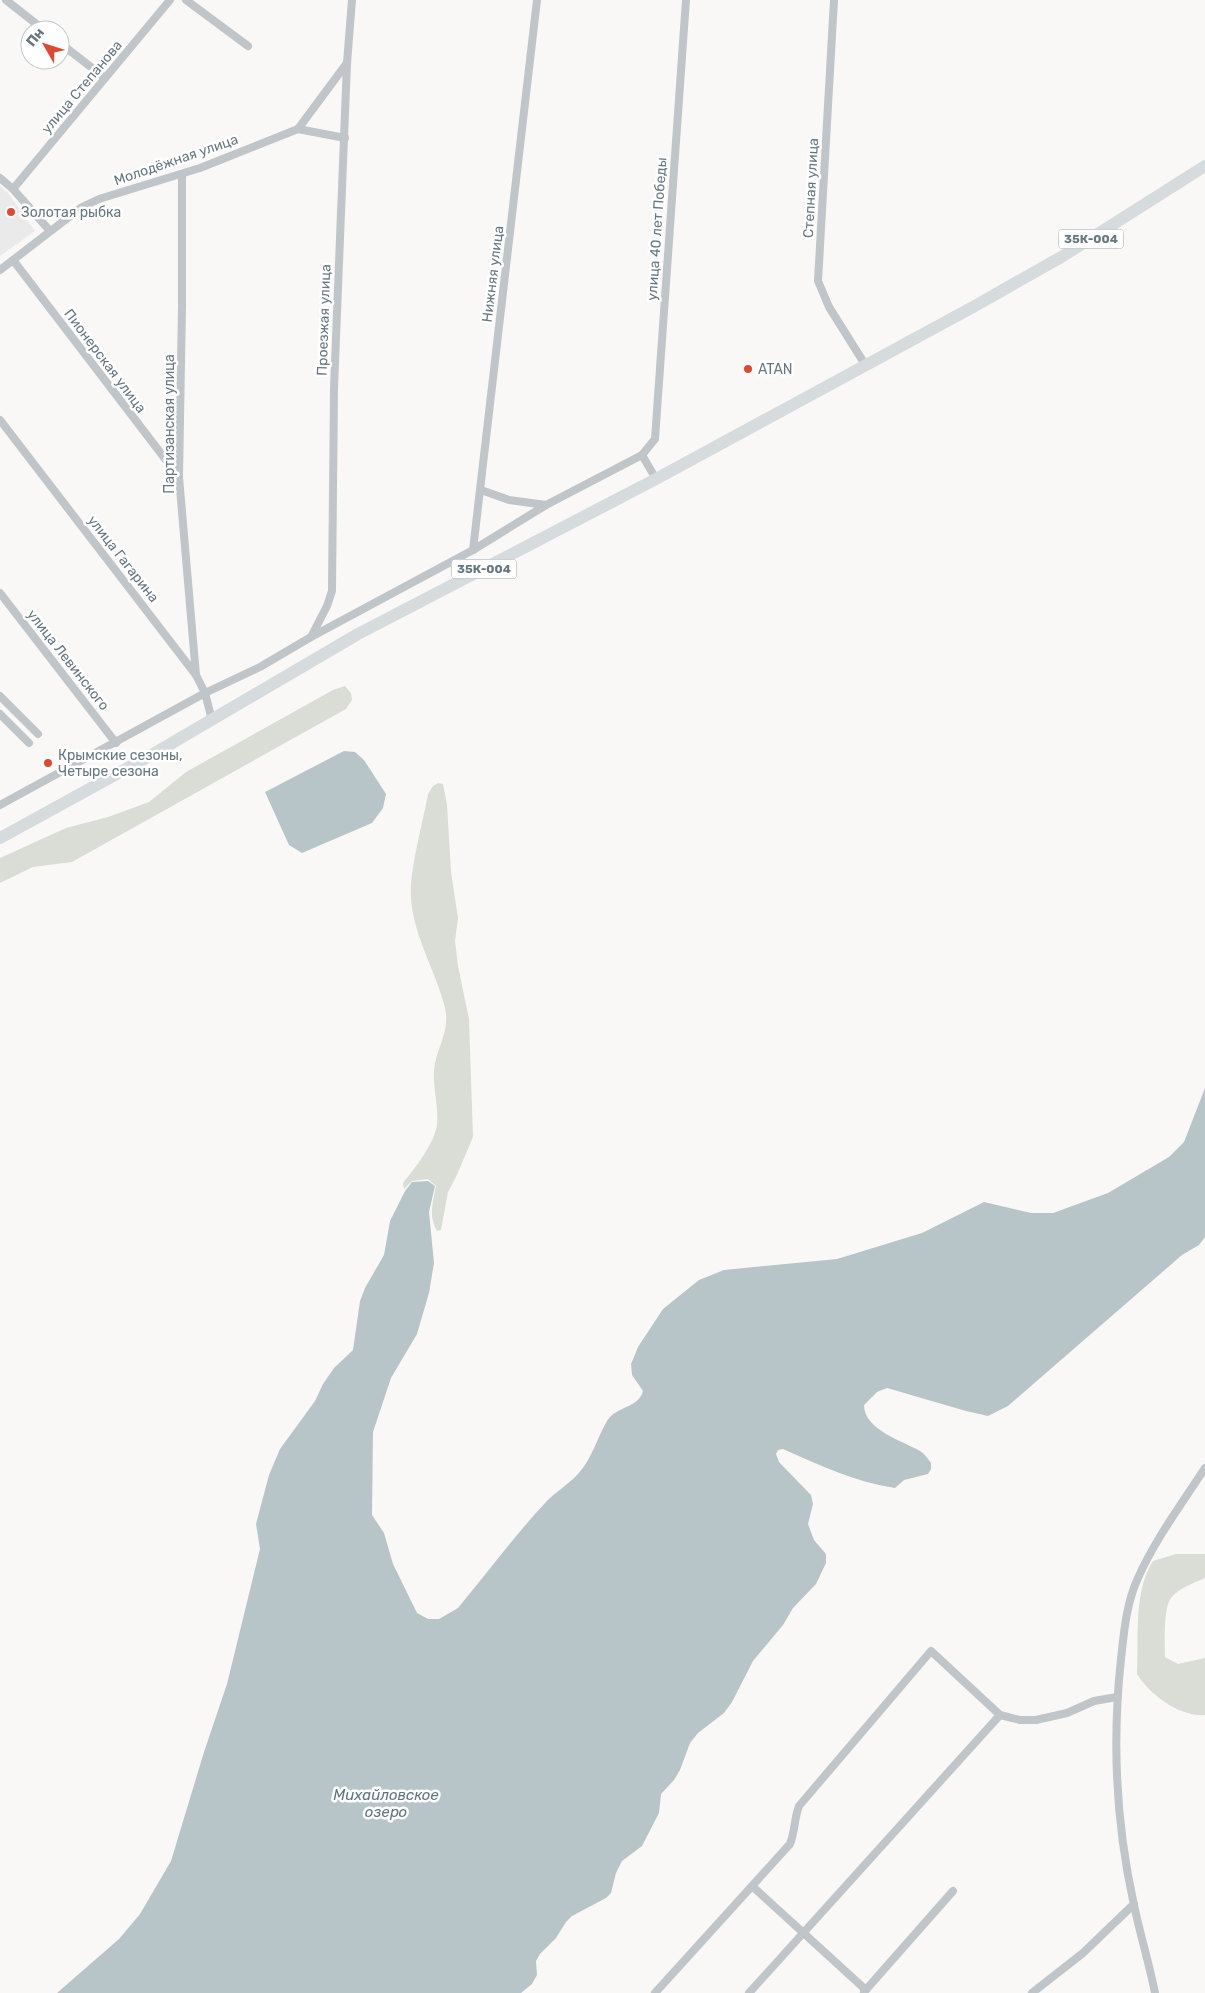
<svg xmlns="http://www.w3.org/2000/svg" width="1205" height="1993" viewBox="0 0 1205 1993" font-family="Rubik,sans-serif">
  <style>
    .built { fill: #e9eae9 }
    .green { fill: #d9ddd5 }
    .water { fill: #b7c5c8 }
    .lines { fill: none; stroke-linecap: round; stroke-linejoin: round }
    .street { stroke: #bfc5c8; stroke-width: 8 }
    .primary { stroke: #d6dbde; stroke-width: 12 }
    .poi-dot { fill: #de4a31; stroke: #fff; stroke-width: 2 }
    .labels { text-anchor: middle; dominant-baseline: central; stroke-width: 5; stroke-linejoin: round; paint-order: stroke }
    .shield { fill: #fff; stroke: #93a0a6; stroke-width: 1 }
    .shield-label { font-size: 12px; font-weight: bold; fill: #657780 }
    .street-label { font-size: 14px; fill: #657780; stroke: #fff }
    .poi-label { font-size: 14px; fill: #657780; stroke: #fff; text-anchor: start }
    .water-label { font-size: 15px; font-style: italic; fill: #5f767b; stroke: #fff }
  </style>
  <rect width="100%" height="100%" fill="#f9f8f6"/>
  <polygon class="built" points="0,186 8,193 35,231 0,256"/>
  <g class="green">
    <polygon points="345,686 351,693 352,700 346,709 72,862 33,867 0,883 0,858 66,828 108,817 149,802 186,772 333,690"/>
    <path d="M438 783 443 784 447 805 451 872 458 918 455 941 458 966 469 1019 473 1137 456 1177 448 1192 441 1230 437 1231C428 1216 433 1202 436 1186L428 1179 412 1181 404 1189 403 1183C415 1168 435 1143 437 1124 439 1104 431 1084 435 1063 439 1045 450 1027 445 1008 436 971 414 938 411 899 409 870 423 823 428 794L433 786Z"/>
    <path d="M1176 1554H1205V1578C1194 1583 1179 1588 1171 1598 1163 1608 1165 1644 1165 1657L1178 1664 1205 1658V1715C1180 1717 1150 1695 1137 1674 1139 1638 1133 1592 1153 1561Z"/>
  </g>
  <g class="water">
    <polygon points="344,751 355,752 364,760 386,794 383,808 372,823 302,853 289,845 265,792"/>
    <path d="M1205 1088V1237L1199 1245 1182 1255 1008 1406 988 1416 966 1411 887 1388 877 1392 864 1405C864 1430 903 1441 920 1451 925 1454 928 1459 931 1463V1469L928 1474 904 1480 895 1488C855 1482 819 1465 783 1449L778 1450 776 1454 779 1462 811 1495 813 1504 808 1524 814 1540 826 1554V1563L816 1584 793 1608 783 1625 753 1661 732 1702 724 1713 698 1733 690 1743 680 1770 674 1780 661 1794 659 1813 642 1846 622 1861 616 1873 611 1893 606 1898 572 1916 566 1922 556 1938 540 1954 536 1961 537 1975 532 1984 521 1993H57L119 1939 140 1914 171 1861 204 1752 227 1684 260 1549 256 1524 269 1475 280 1449 315 1401 323 1384 334 1368 353 1350 360 1301 365 1288 384 1255 390 1221 405 1191 412 1182 428 1181 435 1186 429 1212 434 1263 429 1293 417 1334 391 1378 373 1432 372 1515 384 1533 393 1564 417 1613 428 1619H439L458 1608C487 1573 515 1535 546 1502 555 1492 568 1485 578 1474 592 1459 597 1438 607 1421 616 1406 639 1408 643 1391L632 1375 631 1364 638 1347 663 1309 699 1280 724 1270 837 1259 922 1233 984 1202 1031 1213H1053L1108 1193 1169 1157 1184 1142Z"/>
  </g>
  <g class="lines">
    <g class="street">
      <polyline points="6,0 44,30"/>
      <polyline points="186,0 248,46"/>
      <polyline points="834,0 818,281 829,307 866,366"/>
      <polyline points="60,43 105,78"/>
      <polyline points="298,129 345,138"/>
      <polyline points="182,174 182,306 179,477 196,675"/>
      <polyline points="0,178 13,189 50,231"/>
      <polyline points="13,189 170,0"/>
      <polyline points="13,260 179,477"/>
      <polyline points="0,270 82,207 99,199 200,168 298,129 347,63"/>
      <polyline points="0,420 196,675 205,693 212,720"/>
      <polyline points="642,455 656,479"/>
      <polyline points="481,490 509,500 546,505"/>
      <polyline points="473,550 537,0"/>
      <polyline points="0,593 116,743"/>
      <polyline points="311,637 327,606 332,591 334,388 347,63 352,0"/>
      <polyline points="0,696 38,734"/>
      <polyline points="0,714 29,743"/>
      <polyline points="0,805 205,693 260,667 311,637 473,550 546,505 642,455 655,439 686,0"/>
      <polyline points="752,1886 866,1990"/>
      <polyline points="864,1992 953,1891"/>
      <path d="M655 1993 790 1844C795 1832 794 1819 799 1806L931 1651 1000 1715 1020 1720H1036L1067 1713 1094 1701 1117 1697"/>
      <polyline points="749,1993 1000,1715"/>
      <polyline points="1032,1993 1083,1953 1134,1904"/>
      <path d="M1155 1993C1149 1963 1140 1934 1134 1905 1116 1824 1112 1741 1121 1659 1124 1632 1126 1604 1138 1578 1154 1541 1183 1502 1205 1468"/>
    </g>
    <polyline class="primary" points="0,838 155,753 358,634 656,479 973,307 1063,256 1205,166"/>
  </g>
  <g class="poi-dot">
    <circle cx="11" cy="212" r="5"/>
    <circle cx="748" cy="369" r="5"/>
    <circle cx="48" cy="763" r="5"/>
  </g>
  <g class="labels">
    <g class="shield">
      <rect x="1058.5" y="229.5" width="65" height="19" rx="4"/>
      <rect x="451.5" y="559.5" width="65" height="19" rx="4"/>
    </g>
    <g class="shield-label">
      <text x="1091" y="239">35К-004</text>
      <text x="484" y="569">35К-004</text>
    </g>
    <g class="street-label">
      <text transform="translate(82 87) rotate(-50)">улица Степанова</text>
      <text transform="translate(176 160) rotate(-19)">Молодёжная улица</text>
      <text transform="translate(811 188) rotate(-87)">Степная улица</text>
      <text transform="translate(657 229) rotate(-86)">улица 40 лет Победы</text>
      <text transform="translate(493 274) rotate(-83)">Нижняя улица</text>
      <text transform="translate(324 320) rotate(-88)">Проезжая улица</text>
      <text transform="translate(105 361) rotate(53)">Пионерская улица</text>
      <text transform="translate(169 424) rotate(-90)">Партизанская улица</text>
      <text transform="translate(123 559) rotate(52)">улица Гагарина</text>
      <text transform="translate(68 660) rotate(52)">улица Левинского</text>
    </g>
    <g class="poi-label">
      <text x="21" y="212">Золотая рыбка</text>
      <text x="758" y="369">ATAN</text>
      <text x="58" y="755">Крымские сезоны,<tspan x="58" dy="16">Четыре сезона</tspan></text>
    </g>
    <g class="water-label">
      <text x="386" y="1795">Михайловское<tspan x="386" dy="17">озеро</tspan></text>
    </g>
  </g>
  <g transform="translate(45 45) rotate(309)"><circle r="24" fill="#ffffff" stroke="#c1c9cc"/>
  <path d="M0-4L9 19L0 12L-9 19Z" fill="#de4a31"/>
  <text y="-8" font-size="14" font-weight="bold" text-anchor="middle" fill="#657780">Пн</text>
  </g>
</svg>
